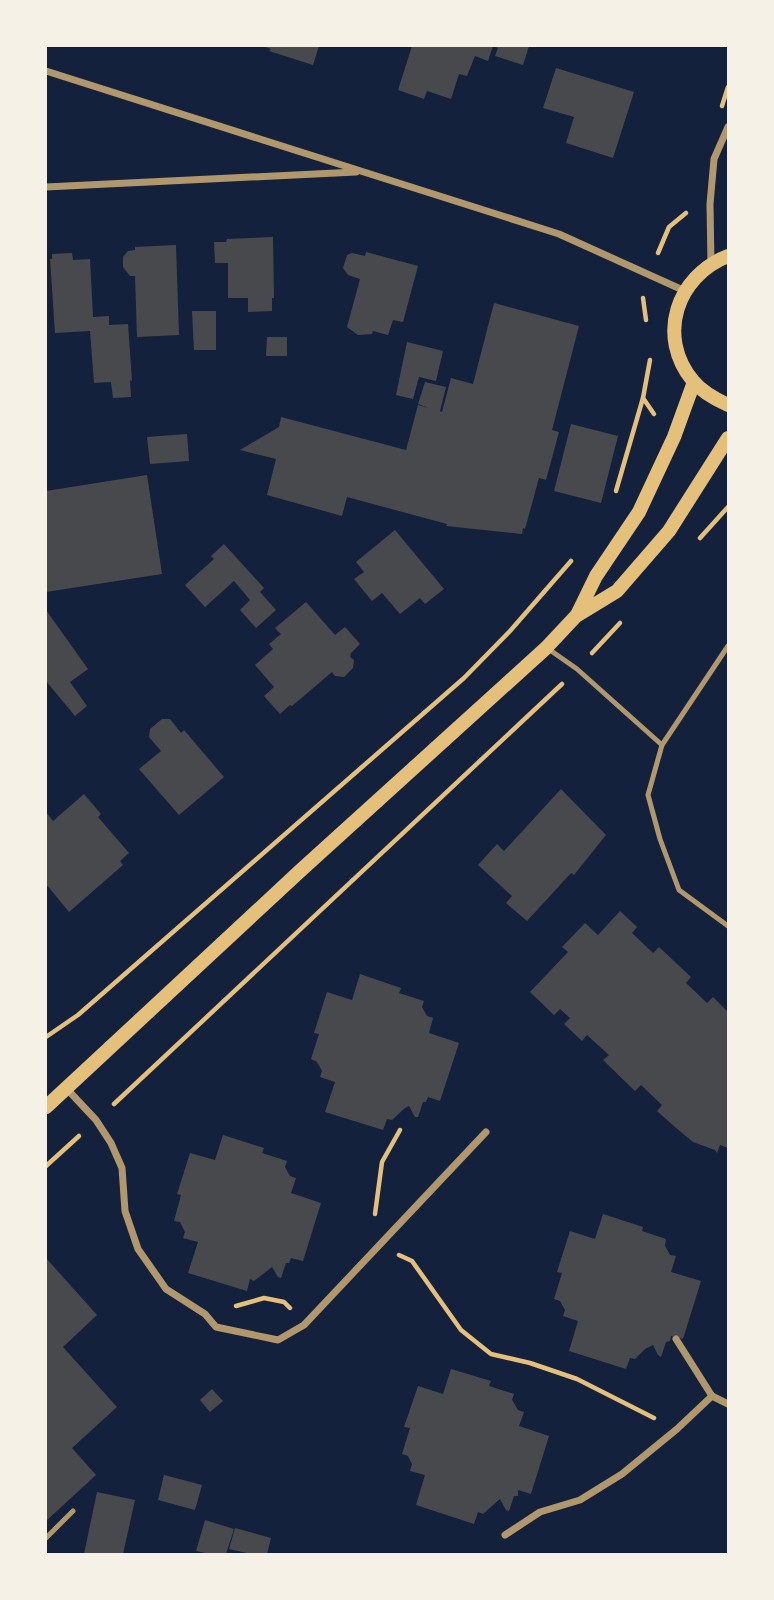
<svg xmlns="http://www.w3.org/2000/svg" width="774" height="1600" viewBox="0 0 774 1600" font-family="'Nunito Sans',sans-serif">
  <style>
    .building { fill: #48494c }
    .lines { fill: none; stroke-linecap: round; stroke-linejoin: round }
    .path { stroke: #e5c07b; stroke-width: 4.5 }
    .service { stroke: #b1986c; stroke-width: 5 }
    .minor { stroke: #b1986c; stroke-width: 7 }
    .secondary { stroke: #e5c07b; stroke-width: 14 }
  </style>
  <rect width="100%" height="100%" fill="#14213d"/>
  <g class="building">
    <polygon points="263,46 319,46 313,65 269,51 271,49"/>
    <polygon points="412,46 529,46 523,65 495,56 498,48 493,46 488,61 475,56 467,76 459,74 451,99 427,91 424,99 398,90"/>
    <polygon points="556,68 634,92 613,158 566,143 574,117 543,108"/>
    <polygon points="273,237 274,298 272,298 272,311 248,312 248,298 228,298 228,263 215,263 214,242 226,242 227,239"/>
    <polygon points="176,245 179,335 137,337 135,276 130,276 123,267 123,257 128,251 135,250 135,247"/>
    <polygon points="366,252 418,266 403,322 393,320 388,335 373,331 372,334 358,335 347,327 360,279 348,275 343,268 347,255 352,253 365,256"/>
    <polygon points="72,253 73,260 90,259 93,317 109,316 109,325 128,324 132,381 130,380 131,397 113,398 111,382 94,383 90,331 55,333 50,259 52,259 52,254"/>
    <polygon points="494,303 579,326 552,430 559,432 546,480 539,478 525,529 523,528 522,534 446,526 447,524 347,497 342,516 267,495 276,459 240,450 279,427 281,417 406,450 418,405 429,408 418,404 425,382 446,387 440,411 442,412 451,378 473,384"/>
    <polygon points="192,311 216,311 216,350 194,350"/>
    <polygon points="267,337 287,337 287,356 266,356"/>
    <polygon points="407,342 443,351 436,381 419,377 413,399 396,395"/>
    <polygon points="571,424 618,436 601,503 554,491"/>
    <polygon points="187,434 189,461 150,464 147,437"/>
    <polygon points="147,475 162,574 46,592 46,491"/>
    <polygon points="395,530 444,589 425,604 420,598 400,614 382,593 372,601 354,579 364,572 356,562"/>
    <polygon points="224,544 264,588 260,592 276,610 256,628 240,610 250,600 234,581 205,607 185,585 214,559 211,556"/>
    <polygon points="306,602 335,635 345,627 360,644 351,653 350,657 354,660 353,668 344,677 335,676 332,672 292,706 290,705 280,714 264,696 274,687 255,665 273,649 269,644 281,634 275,628"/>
    <polygon points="46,610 88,669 70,682 87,706 75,716 46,681"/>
    <polygon points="162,719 170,719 181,733 184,730 224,777 179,815 139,769 161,751 149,737 150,729"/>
    <polygon points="561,789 606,835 574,875 571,873 527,921 506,903 512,896 478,865 497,844 504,851"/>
    <polygon points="84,794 101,814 98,817 129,853 120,861 123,865 69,912 46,884 46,812 53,821"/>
    <polygon points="620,911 637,927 632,933 653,953 659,947 691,977 686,983 707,1003 713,997 728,1012 728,1148 720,1145 717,1153 715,1150 693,1142 675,1127 657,1111 662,1105 641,1085 635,1091 603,1060 609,1055 587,1035 582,1041 564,1024 570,1018 560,1009 554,1015 530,992 568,952 562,947 585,923 598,935"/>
    <polygon points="360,974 401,988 399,993 424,1001 422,1007 427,1016 433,1018 429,1033 459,1043 440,1101 428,1097 426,1102 423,1102 418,1117 415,1117 409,1106 405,1108 392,1120 387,1119 383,1130 325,1112 335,1082 320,1077 322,1071 317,1062 311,1059 319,1034 314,1033 327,992 352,1000"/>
    <polygon points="223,1135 264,1148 262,1153 287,1161 285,1167 290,1176 296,1178 291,1193 321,1203 303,1261 291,1258 289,1263 286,1263 281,1278 278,1277 272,1267 254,1281 250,1279 247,1291 188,1273 198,1242 183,1238 185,1232 180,1222 174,1221 181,1195 177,1194 190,1153 215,1160"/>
    <polygon points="603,1214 643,1227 642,1231 666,1239 665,1246 670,1255 676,1256 671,1272 701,1281 683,1339 671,1336 670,1341 666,1342 661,1357 658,1355 653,1345 645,1349 635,1359 630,1358 626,1369 569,1351 578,1321 563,1316 565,1310 560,1301 554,1299 562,1273 557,1272 570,1231 595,1239"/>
    <polygon points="46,1258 97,1315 63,1347 117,1407 72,1448 96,1475 46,1521"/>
    <polygon points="451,1369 491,1381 489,1386 514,1394 512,1400 518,1410 524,1412 519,1426 549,1436 531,1494 518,1490 518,1496 514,1496 509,1511 506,1510 500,1499 483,1514 478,1512 474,1524 416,1505 425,1475 410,1471 412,1464 408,1456 402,1454 410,1428 404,1427 418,1386 443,1394"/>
    <polygon points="212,1389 223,1401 210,1412 200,1400"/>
    <polygon points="164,1475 202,1485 195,1510 158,1500"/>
    <polygon points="97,1492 135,1500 123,1554 84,1554"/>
    <polygon points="205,1520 234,1529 226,1554 210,1554 196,1551"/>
    <polygon points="235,1528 271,1538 267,1554 251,1554 229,1549"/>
  </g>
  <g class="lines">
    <g class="path">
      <polyline points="722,106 728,87"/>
      <polyline points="658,253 669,227 686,213"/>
      <polyline points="643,298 646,320"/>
      <polyline points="643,398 654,414"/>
      <polyline points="616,491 643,398 650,360"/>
      <polyline points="700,538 728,507"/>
      <polyline points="592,653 620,623"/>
      <polyline points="46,1037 78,1015 464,678 510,631 571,561"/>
      <polyline points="114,1104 562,684"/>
      <polyline points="46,1166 79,1136"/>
      <polyline points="375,1214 382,1162 400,1130"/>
      <polyline points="399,1255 412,1261 461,1330 491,1354 530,1363 577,1379 654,1418"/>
      <polyline points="236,1306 264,1298 284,1302 290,1308"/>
    </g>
    <g class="service">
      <polyline points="728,646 662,745 648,795 660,839 679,890 728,926"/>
      <polyline points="547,648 577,669 662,745"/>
      <polyline points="46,1538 73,1511"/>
    </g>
    <g class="minor">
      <polyline points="46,71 559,234 685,291"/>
      <polyline points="46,187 356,172"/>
      <polyline points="711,264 710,204 714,159 728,127"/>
      <polyline points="66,1088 96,1120 111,1143 122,1168 125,1211 138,1249 166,1289 205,1314 216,1327 278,1340 304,1325 486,1132"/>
      <polyline points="676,1339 712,1396 728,1404"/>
      <polyline points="505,1535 540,1512 580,1500 622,1474 677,1429 712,1396"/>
    </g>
    <g class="secondary">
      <path d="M728 256C677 276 656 336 693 381 702 392 715 399 728 405"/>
      <polyline points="577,615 596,576 639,512 674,437 694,382"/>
      <polyline points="46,1107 300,871 546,648 576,616 617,591 669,531 728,438"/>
    </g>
  </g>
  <rect width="774" height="1600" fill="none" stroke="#f6f1e7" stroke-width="94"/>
</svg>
